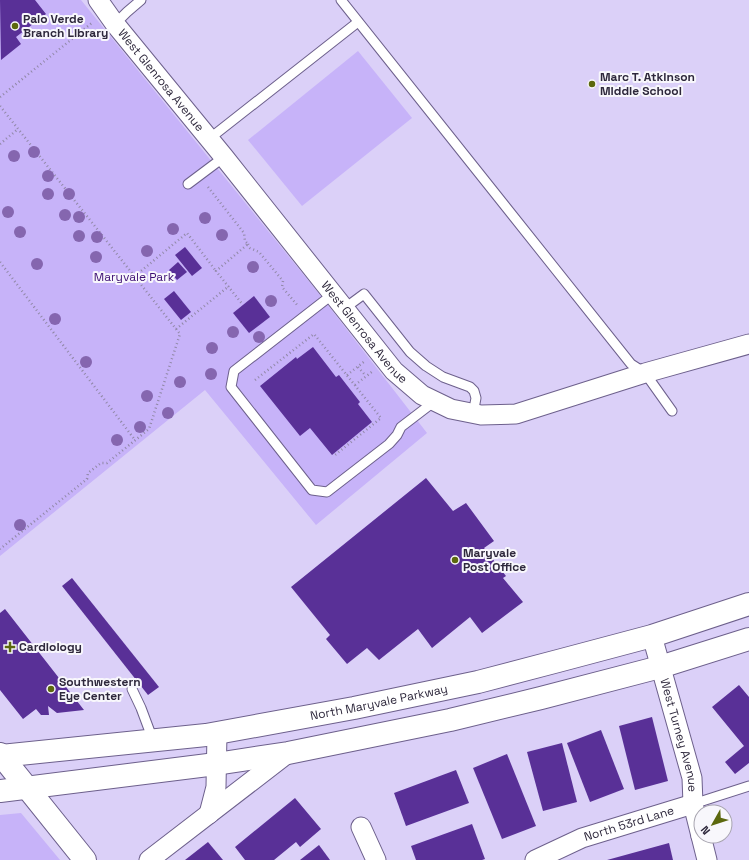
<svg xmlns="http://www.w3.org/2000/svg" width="749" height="860" viewBox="0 0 749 860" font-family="'Space Grotesk',sans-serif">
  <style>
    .green { fill: #c7b3f9 }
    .building { fill: #593097 }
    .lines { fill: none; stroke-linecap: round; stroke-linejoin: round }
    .service-casing { stroke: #6d608c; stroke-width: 11 }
    .minor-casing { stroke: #6d608c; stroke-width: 21 }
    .tertiary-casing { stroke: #6d608c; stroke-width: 24 }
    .path { stroke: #9188a7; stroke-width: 2.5; stroke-dasharray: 1 3; stroke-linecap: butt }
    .service { stroke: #fff; stroke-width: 9 }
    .minor { stroke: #fff; stroke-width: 19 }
    .tertiary { stroke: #fff; stroke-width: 22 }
    .tree { fill: #8566af }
    .poi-dot { fill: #5c680e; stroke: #f8f7fc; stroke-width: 1.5 }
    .labels { text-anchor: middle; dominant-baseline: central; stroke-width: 4; stroke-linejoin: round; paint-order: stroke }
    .poi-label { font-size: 12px; font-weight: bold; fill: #2e283c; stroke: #f8f7fc; text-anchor: start }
    .street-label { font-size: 12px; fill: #2e283c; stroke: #f8f7fc }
    .park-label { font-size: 12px; fill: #3e1073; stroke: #f8f7fc }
  </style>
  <rect width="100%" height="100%" fill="#dbd0f8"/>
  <g class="green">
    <polygon points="0,0 81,0 320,295 427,433 316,525 205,390 0,556"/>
    <polygon points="358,51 412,118 302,206 248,140"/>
    <polygon points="21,813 60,860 0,860 0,815"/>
  </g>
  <g class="building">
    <polygon points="0,0 35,0 46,14 16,37 21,44 1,60"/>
    <polygon points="185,247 202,268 192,276 175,255"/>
    <polygon points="178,262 187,272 177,280 169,270"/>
    <polygon points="174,291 191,312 181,320 164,299"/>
    <polygon points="254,296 270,317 249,333 233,313"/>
    <polygon points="313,347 336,377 339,375 360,402 358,404 372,422 332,455 310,428 300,436 260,386 296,357 297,359"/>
    <polygon points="426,478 453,511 466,503 494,541 484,548 506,576 503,578 523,602 482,633 470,617 432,648 418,629 379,660 367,648 347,664 326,639 330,635 291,587"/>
    <polygon points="72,578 159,687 148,695 62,586"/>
    <polygon points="5,609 84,710 57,713 48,706 49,715 41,715 36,709 23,719 0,690 0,613"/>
    <polygon points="739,685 749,697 749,763 735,774 725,762 744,746 712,707"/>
    <polygon points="652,717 668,781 635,790 619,726"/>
    <polygon points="601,730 624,789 590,802 567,743"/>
    <polygon points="562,743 577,802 543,811 527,752"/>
    <polygon points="507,754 536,826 502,839 473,768"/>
    <polygon points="456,770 469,803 406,826 394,793"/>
    <polygon points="295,798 321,829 300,847 296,842 274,860 245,860 235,847"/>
    <polygon points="472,824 485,859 482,860 416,860 411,846"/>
    <polygon points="208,842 223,860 185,860"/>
    <polygon points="669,843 673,860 607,860"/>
    <polygon points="319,845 330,860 300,860"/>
  </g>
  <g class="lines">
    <g class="service-casing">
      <g id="service">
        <polyline points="341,0 631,364 645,373 672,411"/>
        <polyline points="115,24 127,12 141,0"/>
        <polyline points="209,139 358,22"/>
        <polyline points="188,184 224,157"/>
        <polyline points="333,294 234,371 231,387 312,490 327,492 389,444 397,435 401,427 435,401"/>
        <polyline points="345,308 364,294 410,352 426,366 443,377 470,387 474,391 476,398 473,414"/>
        <polyline points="132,689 141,708 153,740"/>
        <polyline points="693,804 749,786"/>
      </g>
    </g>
    <g class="minor-casing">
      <g id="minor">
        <path id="s1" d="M98 0 115 24 224 157 394 371 422 395 451 409 481 415 516 414 645 373 749 344"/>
        <path id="s2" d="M652 636 692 778 693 804 701 836"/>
        <polyline points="209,814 216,787 217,733"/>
        <polyline points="361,827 376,860"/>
        <polyline points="701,836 707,860"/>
        <polyline points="149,860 288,753"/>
        <path id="s3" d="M535 860 582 838 693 804"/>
      </g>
    </g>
    <g class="tertiary-casing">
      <g id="tertiary">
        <polyline points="0,754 85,860"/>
        <path id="s4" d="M0 756 206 735 354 708 478 682 558 661 652 636 749 604"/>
        <polyline points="0,791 216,764 288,753 450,720 541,698 660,667 749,639"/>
      </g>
    </g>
    <g class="path">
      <polyline points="0,97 93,22"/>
      <polyline points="0,106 180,334 149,429 107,463 101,463 88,473 87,479 0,549"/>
      <polyline points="0,144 18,129"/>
      <polyline points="208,187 244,233 245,241 248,244 216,271 243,305"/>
      <polyline points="248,244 250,248 259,252 283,281 282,287 298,306"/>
      <polyline points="0,262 135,440"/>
      <polyline points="135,276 187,233 216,271"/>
      <polyline points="176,329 229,286"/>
      <polyline points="358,367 366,376"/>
      <polyline points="347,375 365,361"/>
      <polyline points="255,380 314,334 381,418 335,455"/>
      <polyline points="355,385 373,371"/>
    </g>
    <use href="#service" class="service"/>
    <use href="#minor" class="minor"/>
    <use href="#tertiary" class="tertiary"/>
  </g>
  <g class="tree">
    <circle cx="34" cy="152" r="6"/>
    <circle cx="14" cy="156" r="6"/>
    <circle cx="48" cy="176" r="6"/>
    <circle cx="48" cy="194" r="6"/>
    <circle cx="69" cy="194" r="6"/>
    <circle cx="8" cy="212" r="6"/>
    <circle cx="65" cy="215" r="6"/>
    <circle cx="79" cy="217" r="6"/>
    <circle cx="205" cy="218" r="6"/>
    <circle cx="173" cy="229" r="6"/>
    <circle cx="20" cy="232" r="6"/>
    <circle cx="222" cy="235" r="6"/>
    <circle cx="79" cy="236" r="6"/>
    <circle cx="97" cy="237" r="6"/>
    <circle cx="147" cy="251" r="6"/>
    <circle cx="96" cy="257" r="6"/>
    <circle cx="37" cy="264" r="6"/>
    <circle cx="253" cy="267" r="6"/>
    <circle cx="271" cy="301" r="6"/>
    <circle cx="55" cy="319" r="6"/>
    <circle cx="233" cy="332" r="6"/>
    <circle cx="259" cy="337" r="6"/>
    <circle cx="212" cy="348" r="6"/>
    <circle cx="86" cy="362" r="6"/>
    <circle cx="211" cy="374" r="6"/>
    <circle cx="180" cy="382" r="6"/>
    <circle cx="147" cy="396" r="6"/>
    <circle cx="168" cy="413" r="6"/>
    <circle cx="140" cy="427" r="6"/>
    <circle cx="117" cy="440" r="6"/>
    <circle cx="20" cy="525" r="6"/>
  </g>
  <g class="poi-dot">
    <circle cx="15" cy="26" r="4"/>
    <circle cx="592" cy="84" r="4"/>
    <circle cx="455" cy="560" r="4"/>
    <path d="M8 641h4v4h4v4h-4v4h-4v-4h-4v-4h4z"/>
    <circle cx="51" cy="689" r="4"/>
  </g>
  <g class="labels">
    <g class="poi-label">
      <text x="23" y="19">Palo Verde<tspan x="23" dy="14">Branch Library</tspan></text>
      <text x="600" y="77">Marc T. Atkinson<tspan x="600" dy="14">Middle School</tspan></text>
      <text x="463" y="553">Maryvale<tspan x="463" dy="14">Post Office</tspan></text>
      <text x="19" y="647">Cardiology</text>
      <text x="59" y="682">Southwestern<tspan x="59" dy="14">Eye Center</tspan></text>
    </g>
    <g class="street-label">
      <text stroke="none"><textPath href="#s1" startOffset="102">West Glenrosa Avenue</textPath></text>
      <text stroke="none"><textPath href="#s1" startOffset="426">West Glenrosa Avenue</textPath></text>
      <text stroke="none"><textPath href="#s4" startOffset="383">North Maryvale Parkway</textPath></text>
      <text stroke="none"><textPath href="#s2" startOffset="103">West Turney Avenue</textPath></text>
      <text stroke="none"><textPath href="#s3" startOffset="101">North 53rd Lane</textPath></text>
    </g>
    <g class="park-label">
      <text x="134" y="277">Maryvale Park</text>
    </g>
  </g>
  <g transform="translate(713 824) rotate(231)"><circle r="19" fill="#f8f7fc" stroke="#a7a4af"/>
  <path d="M0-3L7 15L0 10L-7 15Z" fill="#5c680e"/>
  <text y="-6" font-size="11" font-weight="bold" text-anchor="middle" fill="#2e283c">N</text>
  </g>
</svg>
